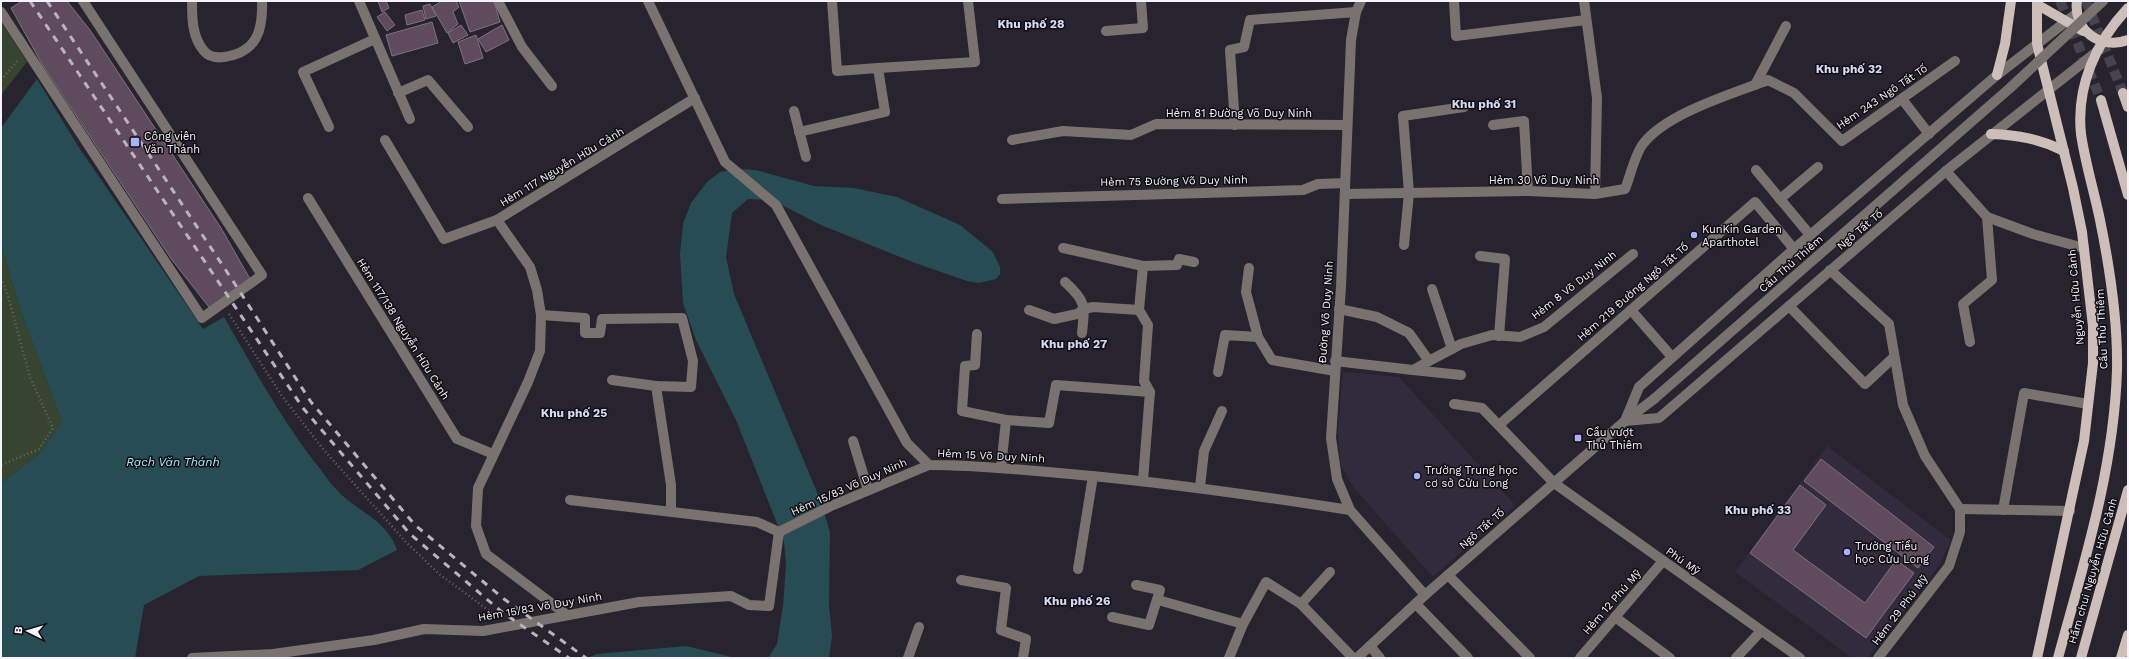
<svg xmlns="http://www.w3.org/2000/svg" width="2129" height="659" font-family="'Work Sans',sans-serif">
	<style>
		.built { fill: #312b3d }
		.green { fill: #37442f }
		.water { fill: #284c54 }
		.building { fill: #5f4a5e; stroke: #7e727d }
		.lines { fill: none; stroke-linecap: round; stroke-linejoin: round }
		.major-tunnel { stroke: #46434e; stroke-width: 10; stroke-dasharray: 10 5; stroke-linecap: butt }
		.path { stroke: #686670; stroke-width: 2.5; stroke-dasharray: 1 3; stroke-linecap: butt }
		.minor { stroke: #79726f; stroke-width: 10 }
		.major { stroke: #cdbeb9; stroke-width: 10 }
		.rail { stroke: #b7b4bd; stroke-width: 3; stroke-dasharray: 7 7; stroke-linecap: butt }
		.minor-bridge { stroke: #79726f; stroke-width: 10 }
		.major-bridge { stroke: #cdbeb9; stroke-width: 10 }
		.poi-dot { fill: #a9b0fc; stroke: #100e13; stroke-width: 1.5 }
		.labels { text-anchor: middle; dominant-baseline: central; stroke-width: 3; stroke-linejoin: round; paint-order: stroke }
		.street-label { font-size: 11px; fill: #f5f3fb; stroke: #100e13 }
		.poi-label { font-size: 11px; fill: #f5f3fb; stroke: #100e13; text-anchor: start }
		.neighbourhood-label { font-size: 12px; font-weight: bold; fill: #d5d9f6; stroke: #100e13 }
		.water-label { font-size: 12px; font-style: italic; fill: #a5ebfb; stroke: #100e13 }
	</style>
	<rect width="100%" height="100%" fill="#272430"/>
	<g class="built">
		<path d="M1343,372L1399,377L1515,505L1433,577L1354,488L1340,463L1338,431Z"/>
		<path d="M1827,446L1951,540L1940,564L1868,658H1852L1735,572Z"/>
	</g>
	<g class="green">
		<path d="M1,22L27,62L1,95Z"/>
		<path d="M1,245L21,312L62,422L41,452L1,483Z"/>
	</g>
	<g class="water">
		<path d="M37,79L78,146L203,329L224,317C252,366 279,415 313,460C321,469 327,480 336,489C355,511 387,519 397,550L358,570L199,576L144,605L135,658H1V483L41,452L62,422L21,312L1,245V128Z"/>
		<path d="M740,169L756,170L814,186L854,188L897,197L960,225L993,252L1000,267V274L996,279L979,283L967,281L915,263L821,225L772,200L748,199L732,213L726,257L734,294L819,497L830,532L829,605L832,636L829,658H768L777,644L783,606L786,565L784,541L736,420L696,340L683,303L680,254L683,224L691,203L707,182L720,172Z"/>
		<path d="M686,646L736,658H587L597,654Z"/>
	</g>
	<g class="building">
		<path d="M22,1H67L90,30L221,228L253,284L212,311L172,260L42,64L11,8Z"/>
		<path d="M378,1H386L389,8L382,12Z"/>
		<path d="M442,1H456L459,7L453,12L458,24L447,33L432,7Z"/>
		<path d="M459,1H494L500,22L470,32Z"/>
		<path d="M430,4L436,16L426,19L423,6Z"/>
		<path d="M422,10L425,20L407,25L405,15Z"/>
		<path d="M385,12L395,25L387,31L377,17Z"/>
		<path d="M432,22L438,43L392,56L386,35Z"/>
		<path d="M461,25L468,35L453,43L448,33Z"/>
		<path d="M502,25L509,40L486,52L478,39Z"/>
		<path d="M476,35L483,58L465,64L458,42Z"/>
		<path d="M1821,459L1934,547L1918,568L1804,481Z"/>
		<path d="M1800,485L1826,505L1793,550L1865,603L1896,560L1914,573L1866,638L1750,553Z"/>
	</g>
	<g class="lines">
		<g class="major-tunnel">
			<path d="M2060,1L2101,100"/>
			<path d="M2086,1L2123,93"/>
		</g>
		<g class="path">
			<path d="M1,80L17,61"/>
			<path d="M1,278L8,296L30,377L53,428L39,449L1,465"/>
			<path d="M229,314L282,396L323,449L406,542L439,574L495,615"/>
		</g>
		<g class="minor">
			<path d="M192,1C192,18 192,37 204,51C209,57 217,58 224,57C257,52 263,31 262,1"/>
			<path d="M359,1L410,119"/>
			<path d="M498,1L522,47L552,86"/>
			<path d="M648,1L725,162L776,205L907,443L929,465C973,465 1016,469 1059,473C1157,481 1253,495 1350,510"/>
			<path d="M1361,1L1356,12L1351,40L1341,287L1331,438L1337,479L1350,510L1425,595"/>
			<path d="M1454,1L1456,36L1586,20"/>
			<path d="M1584,1L1597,98L1595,194"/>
			<path d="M1,12L202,318L262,275L83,1"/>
			<path d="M1106,31L1143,28L1141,1"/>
			<path d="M878,68L975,62L968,1"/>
			<path d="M1755,85L1786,26"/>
			<path d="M398,93L428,80L468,127"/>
			<path d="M1902,99L1929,134"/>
			<path d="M794,111L806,157"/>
			<path d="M1235,125L1230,50L1244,47L1250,20L1356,12"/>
			<path d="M1493,125L1524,121L1528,191"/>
			<path d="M329,127L303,72L375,39"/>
			<path d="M799,132L885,112L878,68L837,71L832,1"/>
			<path d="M385,140L444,239L497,220L695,98"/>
			<path d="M1012,140L1063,131L1131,135L1156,124L1347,125"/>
			<path d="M1756,170L1810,235"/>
			<path d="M1946,171L1987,217L1992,280L1963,304L1970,342"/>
			<path d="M1345,194L1528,191L1595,194L1625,189C1630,177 1635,154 1643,144C1667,113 1732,94 1768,80L1794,93L1842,141L1955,61"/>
			<path d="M308,198L457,439L493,454"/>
			<path d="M1002,199L1303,190L1318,184L1345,183"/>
			<path d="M1780,199L1818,167"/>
			<path d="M1987,217L2033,234L2084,248"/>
			<path d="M497,220L530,267L537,290L541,315L540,351L528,382L478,488L476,526L486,554L567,615"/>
			<path d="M1404,245L1409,193L1403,116L1464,107"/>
			<path d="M1063,248L1143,266L1139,310L1148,325L1144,381L1150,392L1143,480"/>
			<path d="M1480,256L1505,259L1499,336"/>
			<path d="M1143,266L1177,265L1179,259L1194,262"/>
			<path d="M1249,268L1246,292L1258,337L1272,360L1335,371"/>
			<path d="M1830,270L1889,324L1903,405L1925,456L1960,509"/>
			<path d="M1065,282C1086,301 1085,305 1082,333"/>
			<path d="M1432,289L1452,349"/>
			<path d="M1789,306L1865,384L1894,357"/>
			<path d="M1339,309L1377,317L1409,333L1429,361L1461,344L1492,335L1520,337L1544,327L1633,254"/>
			<path d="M1029,310L1054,319L1077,314L1084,309L1093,307L1139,310"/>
			<path d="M1631,310L1672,357"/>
			<path d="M541,315L585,318V333H600L602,319L682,318L693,361L691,387L656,386L612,380"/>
			<path d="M977,334L975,365L965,366L962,411L1006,420L1049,423L1056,385L1150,392"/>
			<path d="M1335,361L1413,370L1429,361"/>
			<path d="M1413,370L1461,375"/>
			<path d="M1218,372L1225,335L1258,337"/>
			<path d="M656,386L671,485V510"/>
			<path d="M1454,404L1482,408L1554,483L1800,658"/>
			<path d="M1625,421L1659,418L1946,171L2099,50"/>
			<path d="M1625,421L1639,387L1794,249L1997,75L2077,13"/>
			<path d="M1499,425L1755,202L1794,249"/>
			<path d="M853,441L868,490"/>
			<path d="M1001,468L1006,420"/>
			<path d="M1200,487L1204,451L1222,411"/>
			<path d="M570,500L757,522L779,532"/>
			<path d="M1960,509L2070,511"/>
			<path d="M2003,510L2024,393L2088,404"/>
			<path d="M779,532L831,506L929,465"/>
			<path d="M1078,569L1093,476"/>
			<path d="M1448,575L1530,658"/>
			<path d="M961,580L1006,588L1001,630L1026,639L1023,658"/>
			<path d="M1158,600L1243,624L1266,582L1301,604L1353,658"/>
			<path d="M1301,604L1330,572"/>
			<path d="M1416,604L1468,658"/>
			<path d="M1112,617L1149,625L1160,590L1136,585"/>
			<path d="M1615,617L1670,658"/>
			<path d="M1370,646L1380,658"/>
			<path d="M192,658L273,654L374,640L424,629L483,631L639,602L731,596L749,605L769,606L779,532"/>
			<path d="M908,658L919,627"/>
			<path d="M1229,658L1243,624"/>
			<path d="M1357,658L1425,595L1625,421L1654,399"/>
			<path d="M1580,658L1663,561"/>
			<path d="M1736,658L1761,631"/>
			<path d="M1878,658L1949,566L1960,532V509"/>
		</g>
		<g class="major">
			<path d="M2077,1C2073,31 2101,50 2128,40"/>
			<path d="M2038,5L2083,31"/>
			<path d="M1997,75L2005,44L2011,1"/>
			<path d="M2123,93L2128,107"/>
			<path d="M2101,100L2128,195"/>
			<path d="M1991,134C2018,135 2040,139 2064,151"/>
			<path d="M2037,658L2084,441L2093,363V326L2082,232L2073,188L2037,44V1"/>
			<path d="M2081,658L2128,490"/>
			<path d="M2121,658L2128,635"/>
		</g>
		<g class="rail">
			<path d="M30,1L303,408L410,534L502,612L569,658"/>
			<path d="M47,1L233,281L311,402L415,525L504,599L586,658"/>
		</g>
		<path class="minor-bridge" d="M1654,399L2010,88L2103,1"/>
		<path class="major-bridge" d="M2058,658C2084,563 2114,469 2117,370C2118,320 2110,269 2100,220C2094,191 2085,162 2081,134C2076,86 2096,42 2128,8"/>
	</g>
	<g class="poi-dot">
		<rect x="130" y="137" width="10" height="10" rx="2"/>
		<circle cx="1694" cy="235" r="4"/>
		<rect x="1574" y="434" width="8" height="8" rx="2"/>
		<circle cx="1417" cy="476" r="4"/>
		<circle cx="1847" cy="552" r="4"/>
	</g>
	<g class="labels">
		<g class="street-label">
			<text transform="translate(1882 97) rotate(-34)">Hẻm 243 Ngô Tất Tố</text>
			<text x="1239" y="113">Hẻm 81 Đường Võ Duy Ninh</text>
			<text transform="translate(562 167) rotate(-31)">Hẻm 117 Nguyễn Hữu Cảnh</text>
			<text x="1544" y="180">Hẻm 30 Võ Duy Ninh</text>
			<text transform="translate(1174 181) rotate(-1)">Hẻm 75 Đường Võ Duy Ninh</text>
			<text transform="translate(1860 230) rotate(-40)">Ngô Tất Tố</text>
			<text transform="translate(1791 264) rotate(-41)">Cầu Thủ Thiêm</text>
			<text transform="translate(1574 285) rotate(-38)">Hẻm 8 Võ Duy Ninh</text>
			<text transform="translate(1633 292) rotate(-41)">Hẻm 219 Đường Ngô Tất Tố</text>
			<text transform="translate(2076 297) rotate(-95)">Nguyễn Hữu Cảnh</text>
			<text transform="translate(1326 312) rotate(-86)">Đường Võ Duy Ninh</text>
			<text transform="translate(403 329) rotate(58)">Hẻm 117/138 Nguyễn Hữu Cảnh</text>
			<text transform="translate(2102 329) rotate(-93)">Cầu Thủ Thiêm</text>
			<text transform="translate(991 456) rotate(3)">Hẻm 15 Võ Duy Ninh</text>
			<text transform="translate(849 487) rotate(-24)">Hẻm 15/83 Võ Duy Ninh</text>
			<text transform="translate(1482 529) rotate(-41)">Ngô Tất Tố</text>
			<text transform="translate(1683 561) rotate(35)">Phú Mỹ</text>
			<text transform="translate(2093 571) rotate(-74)">Hầm chui Nguyễn Hữu Cảnh</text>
			<text transform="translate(1612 602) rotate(-49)">Hẻm 12 Phú Mỹ</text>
			<text transform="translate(540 607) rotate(-10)">Hẻm 15/83 Võ Duy Ninh</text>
			<text transform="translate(1900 610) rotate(-53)">Hẻm 29 Phú Mỹ</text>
		</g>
		<g class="poi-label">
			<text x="144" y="136">Công viên<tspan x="144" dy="13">Văn Thánh</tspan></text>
			<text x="1702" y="229">KunKin Garden<tspan x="1702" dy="13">Aparthotel</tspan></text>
			<text x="1586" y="432">Cầu vượt<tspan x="1586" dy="13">Thủ Thiêm</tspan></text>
			<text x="1425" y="470">Trường Trung học<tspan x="1425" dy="13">cơ sở Cửu Long</tspan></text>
			<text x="1855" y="546">Trường Tiểu<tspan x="1855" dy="13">học Cửu Long</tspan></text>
		</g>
		<g class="neighbourhood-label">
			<text x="1031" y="24">Khu phố 28</text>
			<text x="1849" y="69">Khu phố 32</text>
			<text x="1484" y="104">Khu phố 31</text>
			<text x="1074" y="344">Khu phố 27</text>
			<text x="574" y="413">Khu phố 25</text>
			<text x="1758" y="510">Khu phố 33</text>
			<text x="1077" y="601">Khu phố 26</text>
		</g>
		<g class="water-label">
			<text x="173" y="462">Rạch Văn Thánh</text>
		</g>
	</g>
	<rect width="2129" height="659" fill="none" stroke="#f5f3fb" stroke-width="4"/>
	<g transform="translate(28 631) rotate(275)" stroke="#100e13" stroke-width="3" paint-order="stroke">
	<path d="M0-3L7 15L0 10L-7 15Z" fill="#f5f3fb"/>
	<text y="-6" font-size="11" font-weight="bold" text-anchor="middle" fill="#f5f3fb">B</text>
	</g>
</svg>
